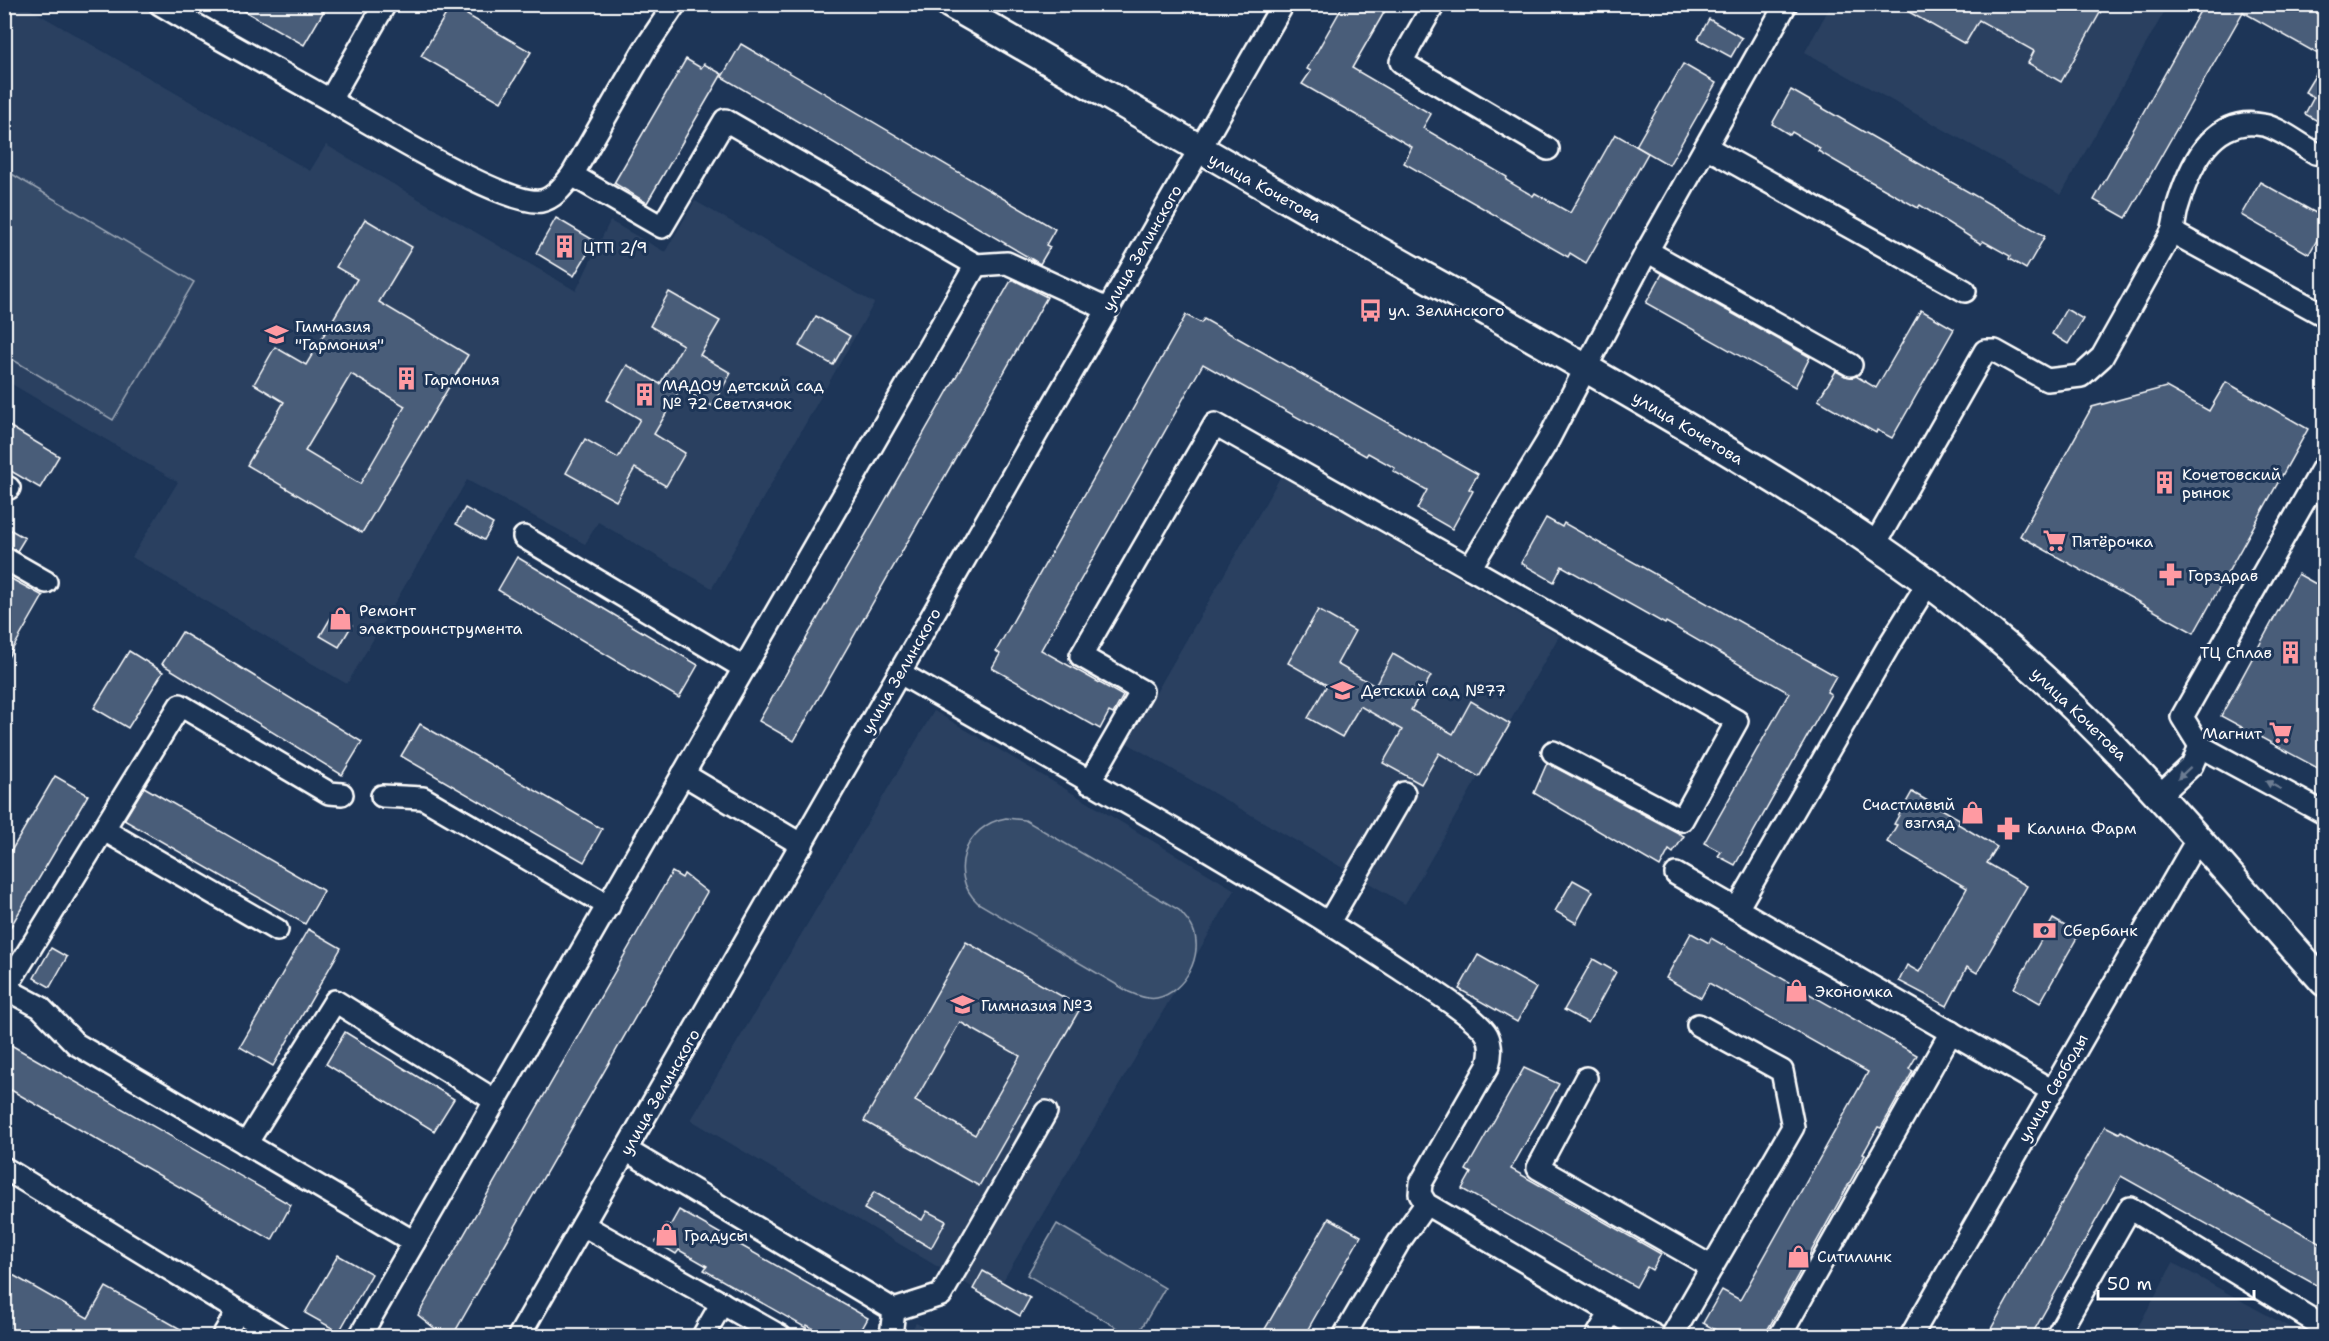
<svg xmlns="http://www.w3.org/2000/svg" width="2329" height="1341" font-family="'Shantell Sans',sans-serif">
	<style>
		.built { fill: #2a4161 }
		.green { fill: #364b69; stroke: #9aa5b4; stroke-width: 1.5 }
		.building { fill: #4a5d79; stroke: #fff; stroke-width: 1.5; fill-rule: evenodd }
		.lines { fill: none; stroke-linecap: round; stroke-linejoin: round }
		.minor-casing { stroke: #fff; stroke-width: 26 }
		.major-casing { stroke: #fff; stroke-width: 32 }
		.minor { stroke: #1d3557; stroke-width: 21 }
		.major { stroke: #1d3557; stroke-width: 27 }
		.oneway { fill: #6c7c92 }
		.labels { text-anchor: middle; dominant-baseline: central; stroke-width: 6; stroke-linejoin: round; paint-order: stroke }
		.street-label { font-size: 16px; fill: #fff; stroke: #1d3557 }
		.poi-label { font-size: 16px; fill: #fff; stroke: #1d3557; text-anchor: start }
	</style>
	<rect width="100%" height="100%" fill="#1d3557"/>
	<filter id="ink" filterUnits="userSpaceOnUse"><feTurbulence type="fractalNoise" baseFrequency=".0167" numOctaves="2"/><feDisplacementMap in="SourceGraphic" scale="12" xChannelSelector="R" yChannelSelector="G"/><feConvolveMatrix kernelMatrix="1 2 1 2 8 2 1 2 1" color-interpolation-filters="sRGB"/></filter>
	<g filter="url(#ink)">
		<g class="built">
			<path d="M5,5H23L310,171L326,145L576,291L610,221L665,252L695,201L874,303L712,588L598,522L585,544L467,480L347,684L132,557L178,482L5,380Z"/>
			<path d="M1831,5H2168L2061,195L1805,52Z"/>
			<path d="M1281,476L1559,636L1405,904L1127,743Z"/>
			<path d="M934,711L1235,890L992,1299L691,1120Z"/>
			<path d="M2173,1263L2305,1336H2133Z"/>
			<path d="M916,1323L939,1336H908Z"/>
		</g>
		<g class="green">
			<path d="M5,170L194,282L113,420L5,355Z"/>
			<path d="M1006,818L1025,820L1179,910C1184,916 1190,922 1193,929C1204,955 1185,992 1157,998C1148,1000 1138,996 1129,992L978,903C947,874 965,825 1006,818Z"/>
			<path d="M1057,1224L1165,1288L1137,1336H1131L1027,1275Z"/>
		</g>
		<g class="building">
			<path d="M232,4H328L304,45Z"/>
			<path d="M452,4H473L467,15L531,52L501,102L421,56Z"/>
			<path d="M1344,4H1389L1352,68L1431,114L1423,128L1507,177L1506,180L1533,196L1535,193L1570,213L1615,134L1648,153L1586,263L1570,253L1568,257L1404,163L1412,147L1302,84L1311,71L1307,69Z"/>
			<path d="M1895,4H2105L2061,82L2028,63L2034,51L1979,20L1965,44Z"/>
			<path d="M2204,4H2309L2325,13V58L2243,12L2126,218L2094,200Z"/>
			<path d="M1709,19L1742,38L1731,57L1698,39Z"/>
			<path d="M741,44L1055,229L1046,245L1050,247L1040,264L722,77Z"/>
			<path d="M686,59L701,68L704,64L722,74L647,203L614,183Z"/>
			<path d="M2325,59V125L2305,114L2314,97L2305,92Z"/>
			<path d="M1683,64L1716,83L1669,165L1636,146Z"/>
			<path d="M1791,90L2045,236L2026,269L2009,259L2010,256L1983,241L1981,244L1920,205L1918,208L1868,180L1818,151L1820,148L1792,132L1790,135L1772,124Z"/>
			<path d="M2260,182L2325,218V226L2309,254L2241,215Z"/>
			<path d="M556,218L595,241L574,276L536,253Z"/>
			<path d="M365,219L412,247L379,302L468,355L362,533L247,465L284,402L254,384L275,347L306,365L357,279L336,267ZM351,374L405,406L360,484L305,451Z"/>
			<path d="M1662,274L1810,357L1795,387L1646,303Z"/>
			<path d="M1012,279L1047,297L794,741L759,721Z"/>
			<path d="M669,292L720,321L700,355L731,373L712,406L681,388L654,434L685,453L666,486L635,468L616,501L566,473L585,439L618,458L640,419L607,400L627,365L660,384L683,345L650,326Z"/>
			<path d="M2066,309L2083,319L2068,344L2052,334Z"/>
			<path d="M1921,310L1954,329L1892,438L1877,430L1876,433L1818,400L1836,371L1845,376H1856L1876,388Z"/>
			<path d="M1186,315L1201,323L1204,319L1478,474L1469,489L1473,491L1452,529L1417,509L1427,490L1393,471L1395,468L1368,453L1366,456L1203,364L1041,650L1123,696L1113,714L1109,712L1100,729L992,668L1000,654L996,651Z"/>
			<path d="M816,316L850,336L833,365L799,346Z"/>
			<path d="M2226,382L2308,429L2194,633L2020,536L2092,407L2166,387L2209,411Z"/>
			<path d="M4,423L59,456L40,488L4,467Z"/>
			<path d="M465,508L493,524L484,540L456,524Z"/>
			<path d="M1546,518L1562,527L1564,523L1836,676L1827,692L1831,694L1735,865L1718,856L1721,852L1704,843L1789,693L1666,622L1665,624L1562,566L1554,582L1521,563Z"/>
			<path d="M4,526L25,538L17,551L4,545Z"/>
			<path d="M517,557L698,665L679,698L498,590Z"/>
			<path d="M2298,574L2325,589V772L2221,716Z"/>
			<path d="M4,575L43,596L4,664Z"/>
			<path d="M1318,610L1355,631L1337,664L1375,686L1393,654L1431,676L1411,710L1453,734L1471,701L1510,724L1479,777L1439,753L1421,784L1383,763L1402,730L1360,706L1342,737L1308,718L1327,685L1288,663Z"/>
			<path d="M333,614L352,625L339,647L320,636Z"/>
			<path d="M182,632L362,742L342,775L162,664Z"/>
			<path d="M129,651L163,672L128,728L94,708Z"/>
			<path d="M420,724L602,829L584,862L401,756Z"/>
			<path d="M1547,763L1684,836L1673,853L1669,850L1660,867L1534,793Z"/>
			<path d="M55,776L88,795L4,938V863Z"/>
			<path d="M144,787L324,891L305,924L124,820Z"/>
			<path d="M1912,792L1961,820L1958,824L1997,847L1987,863L2027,886L1977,973L1967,967L1947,1006L1899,981L1907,965L1919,972L1967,888L1887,842L1897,825L1894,824Z"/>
			<path d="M672,872L682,878L684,874L707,892L453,1335L444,1330L442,1334L418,1315Z"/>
			<path d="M1573,880L1593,891L1576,923L1555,911Z"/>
			<path d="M2053,919L2079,934L2040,1003L2014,988Z"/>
			<path d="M308,929L341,948L273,1066L240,1047Z"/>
			<path d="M1691,933L1709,943L1711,938L1917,1055L1909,1069L1913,1071L1881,1128L1878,1127L1863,1154L1865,1155L1764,1336H1726L1703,1323L1722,1290L1740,1300L1868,1072L1709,983L1701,998L1666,978Z"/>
			<path d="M966,942L1081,1007L979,1186L864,1121ZM960,1022L1020,1056L975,1135L915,1101Z"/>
			<path d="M51,948L67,957L50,987L34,978Z"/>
			<path d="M1478,955L1536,988L1517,1022L1459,989Z"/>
			<path d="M1593,959L1616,972L1588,1023L1564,1010Z"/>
			<path d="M345,1032L454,1099L434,1131L326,1064Z"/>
			<path d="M4,1041L291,1205L272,1240L4,1086Z"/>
			<path d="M1524,1068L1559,1084L1511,1169L1661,1254L1652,1270L1647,1267L1636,1287L1462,1189L1471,1173L1466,1170Z"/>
			<path d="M2105,1126L2119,1133L2121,1131L2325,1246V1290L2121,1176L2031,1336H1987Z"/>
			<path d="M874,1192L922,1220L927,1211L946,1221L931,1248L864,1209Z"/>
			<path d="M679,1210L868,1318L858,1336H827L807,1325L806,1328L704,1270L707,1266L679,1250L676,1254L656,1242L666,1224L670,1226Z"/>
			<path d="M1329,1218L1361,1236L1344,1266L1304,1336H1261Z"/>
			<path d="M338,1255L372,1274L339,1332L305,1313Z"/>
			<path d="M4,1270L88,1318L106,1287L193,1336H4Z"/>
			<path d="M983,1271L1030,1298L1020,1316L973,1289Z"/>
		</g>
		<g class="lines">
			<defs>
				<g id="minor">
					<path d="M160,4C215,37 272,67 328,99C365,120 504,206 541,201C554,199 565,184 572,175L644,50L675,4"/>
					<path d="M1434,4L1401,62L1548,149"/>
					<path d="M330,100L385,4"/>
					<path d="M1706,147L1965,291"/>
					<path d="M572,175L662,227L725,120L976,265L1007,263L1107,309"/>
					<path d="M2172,232C2175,223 2175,214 2178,205C2190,165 2213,115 2263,125C2280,128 2300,145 2316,153L2324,154"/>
					<path d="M1647,251L1851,365"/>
					<path d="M2324,466L2182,717L2200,746L2324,813"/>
					<path d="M4,486L9,488"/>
					<path d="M524,537L744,668"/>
					<path d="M1875,544L1985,351H1995L2047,380L2081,376L2102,357L2172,232L2324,315"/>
					<path d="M4,558L46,582"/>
					<path d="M1470,568L1737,721L1682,820L1553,752"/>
					<path d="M900,673C1066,769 1236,861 1397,967C1416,980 1478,1017 1487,1035C1492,1045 1491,1056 1488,1066L1421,1183L1420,1194L1426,1204L1611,1312"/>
					<path d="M683,774L802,845"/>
					<path d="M1089,783L1142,691L1081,656L1215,424L1470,568L1547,442L1647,251L1786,4"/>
					<path d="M2160,795L2192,765L2200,746"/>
					<path d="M382,796L423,798L609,906"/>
					<path d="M104,830L277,930"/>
					<path d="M1676,874L2051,1090"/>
					<path d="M1737,909L1888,647L1928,583"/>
					<path d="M1329,922L1404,793"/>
					<path d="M8,990L40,1007L76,1044L414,1242"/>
					<path d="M4,991L180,705L329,793L342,794"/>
					<path d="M1586,1078L1538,1168L1712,1267"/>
					<path d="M246,1144L335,1001L496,1101"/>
					<path d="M626,1150L894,1310L891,1336"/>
					<path d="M4,1168L279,1336"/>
					<path d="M583,1225L780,1336"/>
					<path d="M894,1310L941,1295L1046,1112"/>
					<path d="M223,1336L238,1311"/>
					<path d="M360,1336L976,265"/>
					<path d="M519,1336L1283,4"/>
					<path d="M703,1336L722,1303"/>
					<path d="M1344,1336L1399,1242L1426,1204"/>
					<path d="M1597,1336L1611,1312L1655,1336"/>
					<path d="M1672,1336L1793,1127L1782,1071L1698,1025"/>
					<path d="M1780,1336L1951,1032"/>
					<path d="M1911,1336L2197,840"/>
					<path d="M2057,1336L2130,1208L2324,1327"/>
				</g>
				<path id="major" d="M950,4C1114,98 1275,194 1440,285C1532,337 1623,389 1714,443C1811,501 1908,562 1995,636C2118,738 2218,864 2324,982"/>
			</defs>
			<use href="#minor" class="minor-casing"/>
			<use href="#major" class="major-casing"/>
			<use href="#minor" class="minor"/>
			<use href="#major" class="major"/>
		</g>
		<defs><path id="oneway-solid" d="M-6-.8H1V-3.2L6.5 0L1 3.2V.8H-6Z" transform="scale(1.5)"/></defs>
		<g class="oneway">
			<use href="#oneway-solid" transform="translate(2184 773) rotate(137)"/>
			<use href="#oneway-solid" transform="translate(2273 785) rotate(-152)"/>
		</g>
	</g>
	<defs>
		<symbol id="building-bare" viewBox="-9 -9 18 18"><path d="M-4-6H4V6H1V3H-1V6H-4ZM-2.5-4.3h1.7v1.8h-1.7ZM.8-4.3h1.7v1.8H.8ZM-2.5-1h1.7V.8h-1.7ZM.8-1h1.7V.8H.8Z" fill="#ff9aa2" stroke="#1d3557" stroke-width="2.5" paint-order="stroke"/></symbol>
		<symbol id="bus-bare" viewBox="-9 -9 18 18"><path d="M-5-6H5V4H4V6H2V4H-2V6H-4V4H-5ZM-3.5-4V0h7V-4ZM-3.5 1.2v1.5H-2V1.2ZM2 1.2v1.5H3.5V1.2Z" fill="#ff9aa2" stroke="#1d3557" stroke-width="2.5" paint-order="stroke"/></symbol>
		<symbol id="school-bare" viewBox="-9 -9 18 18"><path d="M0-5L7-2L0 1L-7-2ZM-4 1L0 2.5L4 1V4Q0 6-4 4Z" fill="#ff9aa2" stroke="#1d3557" stroke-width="2.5" paint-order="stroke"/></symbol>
		<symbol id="supermarket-bare" viewBox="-9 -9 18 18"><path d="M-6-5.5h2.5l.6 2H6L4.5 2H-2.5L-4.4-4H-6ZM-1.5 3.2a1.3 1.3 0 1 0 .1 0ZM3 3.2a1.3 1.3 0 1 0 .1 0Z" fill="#ff9aa2" stroke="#1d3557" stroke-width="2.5" paint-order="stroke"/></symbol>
		<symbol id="pharmacy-bare" viewBox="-9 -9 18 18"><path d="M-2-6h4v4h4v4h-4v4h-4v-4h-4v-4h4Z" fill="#ff9aa2" stroke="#1d3557" stroke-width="2.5" paint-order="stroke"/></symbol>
		<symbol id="shop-bare" viewBox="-9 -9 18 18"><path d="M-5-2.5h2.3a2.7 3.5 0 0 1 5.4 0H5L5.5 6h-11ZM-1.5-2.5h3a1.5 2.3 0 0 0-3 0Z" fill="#ff9aa2" stroke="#1d3557" stroke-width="2.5" paint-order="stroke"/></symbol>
		<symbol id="bank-bare" viewBox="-9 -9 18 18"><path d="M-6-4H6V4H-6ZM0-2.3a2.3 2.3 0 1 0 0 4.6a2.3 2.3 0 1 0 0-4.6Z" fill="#ff9aa2" stroke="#1d3557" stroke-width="2.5" paint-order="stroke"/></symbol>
	</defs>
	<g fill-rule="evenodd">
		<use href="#building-bare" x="548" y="230" width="33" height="33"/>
		<use href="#bus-bare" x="1354" y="294" width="33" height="33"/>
		<use href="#school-bare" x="260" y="318" width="33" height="33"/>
		<use href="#building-bare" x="390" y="362" width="33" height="33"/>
		<use href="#building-bare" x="628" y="378" width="33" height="33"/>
		<use href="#building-bare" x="2148" y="466" width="33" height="33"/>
		<use href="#supermarket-bare" x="2038" y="524" width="33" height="33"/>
		<use href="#pharmacy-bare" x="2154" y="558" width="33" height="33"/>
		<use href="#shop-bare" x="324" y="602" width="33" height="33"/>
		<use href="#building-bare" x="2274" y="636" width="33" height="33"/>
		<use href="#school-bare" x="1326" y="674" width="33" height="33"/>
		<use href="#supermarket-bare" x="2264" y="716" width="33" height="33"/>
		<use href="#shop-bare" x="1956" y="796" width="33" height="33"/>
		<use href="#pharmacy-bare" x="1992" y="812" width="33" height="33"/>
		<use href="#bank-bare" x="2028" y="914" width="33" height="33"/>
		<use href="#shop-bare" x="1780" y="974" width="33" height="33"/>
		<use href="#school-bare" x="946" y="988" width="33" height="33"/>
		<use href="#shop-bare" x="650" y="1218" width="33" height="33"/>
		<use href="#shop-bare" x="1782" y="1240" width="33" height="33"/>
	</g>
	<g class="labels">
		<g class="street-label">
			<text transform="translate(1265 188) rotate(29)">улица Кочетова</text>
			<text transform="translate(1142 248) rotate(-60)">улица Зелинского</text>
			<text transform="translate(1688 428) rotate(31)">улица Кочетова</text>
			<text transform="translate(901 671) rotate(-60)">улица Зелинского</text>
			<text transform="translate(2079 714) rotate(44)">улица Кочетова</text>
			<text transform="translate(2053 1088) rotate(-60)">улица Свободы</text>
			<text transform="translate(660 1092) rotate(-60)">улица Зелинского</text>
		</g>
		<g class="poi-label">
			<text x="583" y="247">ЦТП 2/9</text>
			<text x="1388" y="310">ул. Зелинского</text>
			<text x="295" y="326">Гимназия<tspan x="295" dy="18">"Гармония"</tspan></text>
			<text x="424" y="379">Гармония</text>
			<text x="662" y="385">МАДОУ детский сад<tspan x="662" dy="18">№ 72 Светлячок</tspan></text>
			<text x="2182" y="474">Кочетовский<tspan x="2182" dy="18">рынок</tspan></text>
			<text x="2072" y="541">Пятёрочка</text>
			<text x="2188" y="575">Горздрав</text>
			<text x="359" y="610">Ремонт<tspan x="359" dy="18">электроинструмента</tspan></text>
			<text x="2272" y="652" text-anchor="end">ТЦ Сплав</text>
			<text x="1361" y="690">Детский сад №77</text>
			<text x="2262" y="733" text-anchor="end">Магнит</text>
			<text x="1955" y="804" text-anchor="end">Счастливый<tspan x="1955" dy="18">взгляд</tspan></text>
			<text x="2027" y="828">Калина Фарм</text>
			<text x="2063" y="930">Сбербанк</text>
			<text x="1815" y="991">Экономка</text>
			<text x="981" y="1005">Гимназия №3</text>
			<text x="684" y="1235">Градусы</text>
			<text x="1817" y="1256">Ситилинк</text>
		</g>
	</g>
	<rect width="2329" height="1341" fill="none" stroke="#1d3557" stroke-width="24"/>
	<rect x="12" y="12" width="2305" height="1317" fill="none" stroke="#fff" stroke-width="2" filter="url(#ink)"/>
	<path d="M2098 1290v9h156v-9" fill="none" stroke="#ffffff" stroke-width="3"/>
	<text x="2107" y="1290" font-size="18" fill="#ffffff" stroke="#1d3557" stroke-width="4.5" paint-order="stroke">50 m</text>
</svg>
